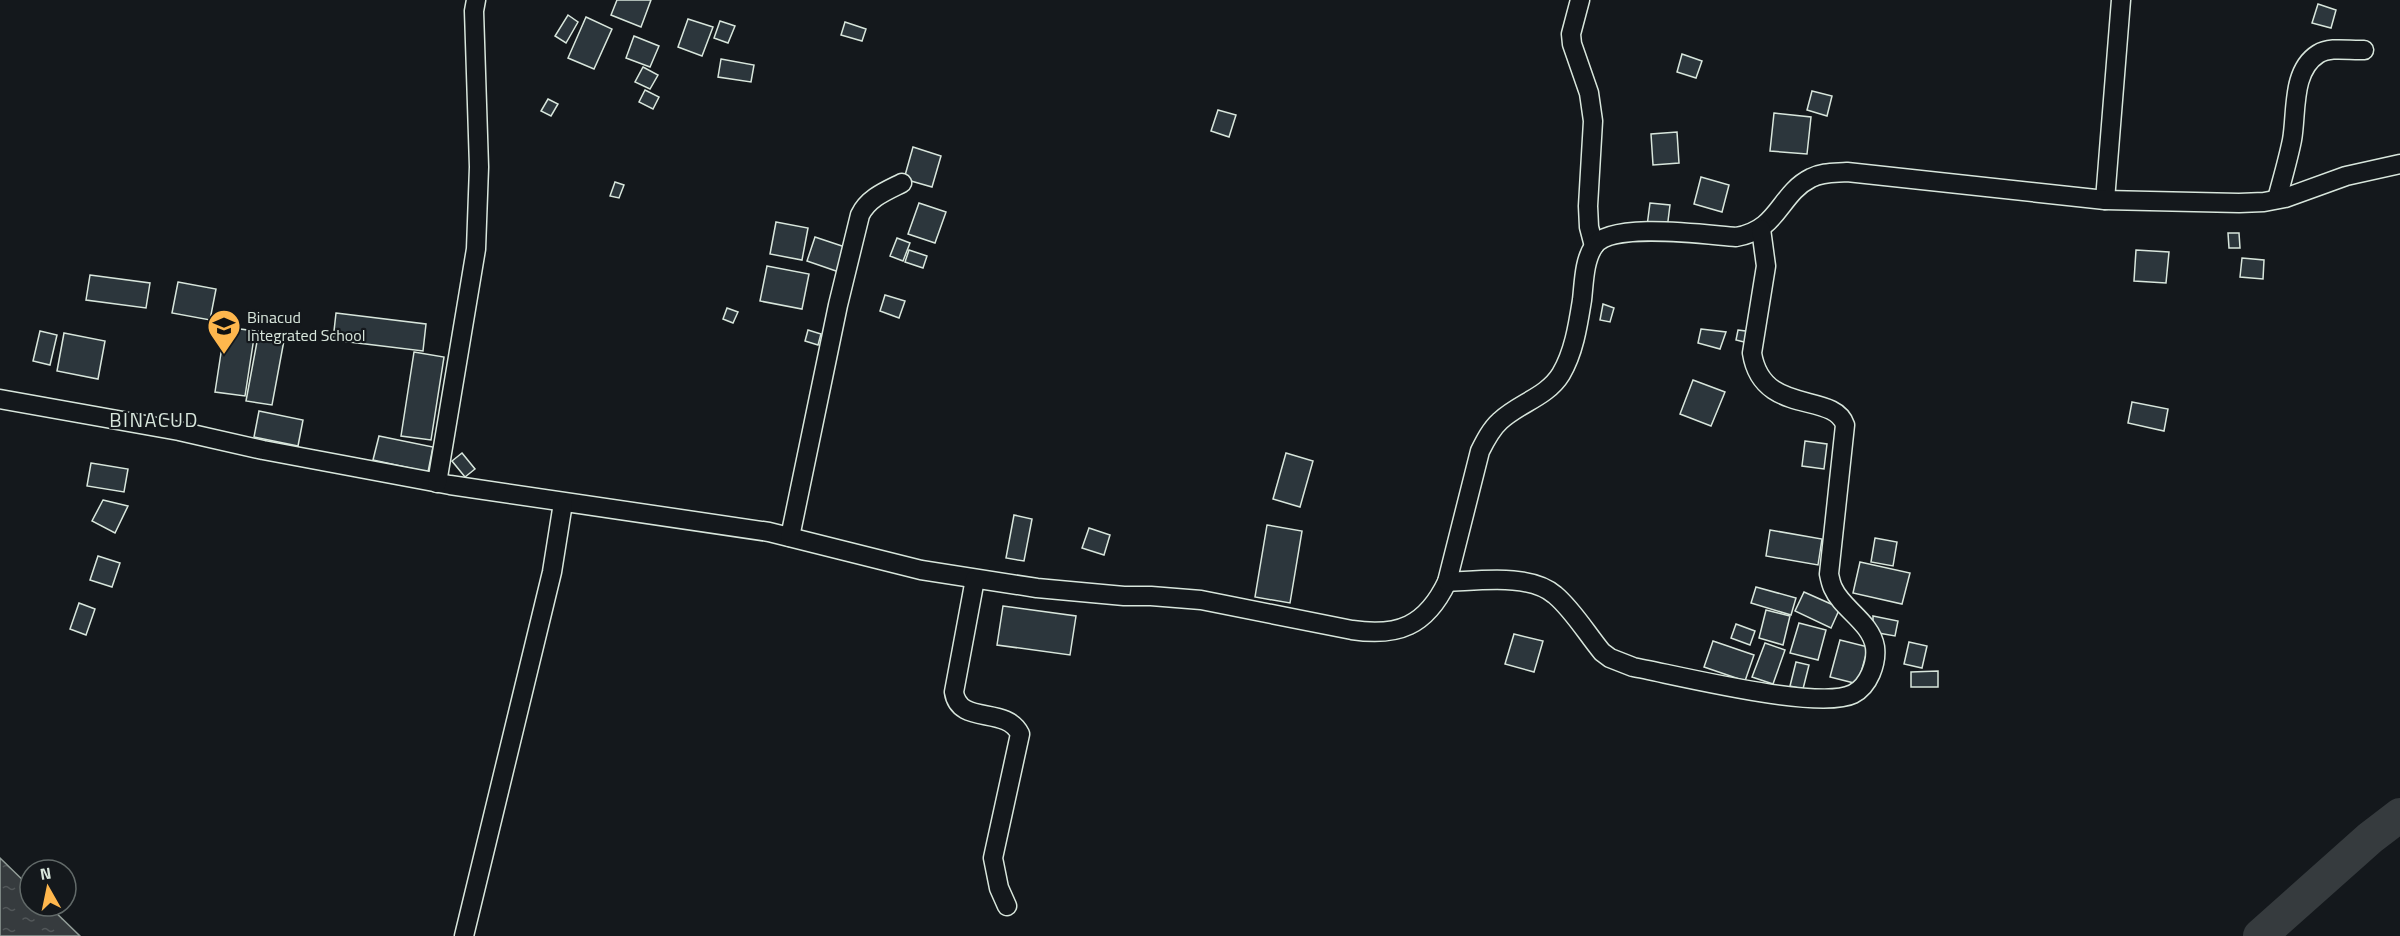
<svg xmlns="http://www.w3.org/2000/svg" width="2400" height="936" font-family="'Titillium Web',sans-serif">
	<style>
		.water { fill: url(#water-ripples); stroke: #939e99; stroke-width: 1.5 }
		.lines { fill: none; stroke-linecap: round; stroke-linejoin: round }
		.river { stroke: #363b3e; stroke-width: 34 }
		.building { fill: #2c363c; stroke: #d8e6dc; stroke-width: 1.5 }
		.minor-casing { stroke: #d8e6dc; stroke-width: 21 }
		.minor { stroke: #14181c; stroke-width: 18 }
		.labels { text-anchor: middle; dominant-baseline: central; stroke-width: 4.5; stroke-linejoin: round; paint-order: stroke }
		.poi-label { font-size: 16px; fill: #d8e6dc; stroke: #14181c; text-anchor: start }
		.quarter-label { font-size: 20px; letter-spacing: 1.5px; fill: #d8e6dc; stroke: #14181c }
	</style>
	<defs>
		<pattern id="water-ripples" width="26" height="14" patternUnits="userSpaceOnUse" patternTransform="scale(1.5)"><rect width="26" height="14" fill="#363b3e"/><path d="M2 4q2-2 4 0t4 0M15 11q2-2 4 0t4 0" fill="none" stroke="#525759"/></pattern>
	</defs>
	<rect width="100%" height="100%" fill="#14181c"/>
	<path class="water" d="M0,858L30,887V906H49L80,936H0Z"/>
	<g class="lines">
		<path class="river" d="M2260,936L2370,838L2400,815"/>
	</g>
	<g class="building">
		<path d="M617,0H651L641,27L611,15Z"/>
		<path d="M2318,4L2336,10L2331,28L2312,23Z"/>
		<path d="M568,15L578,22L566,43L555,36Z"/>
		<path d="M586,17L612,29L594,69L568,58Z"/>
		<path d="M688,19L713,27L702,56L678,47Z"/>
		<path d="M720,21L735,26L728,43L714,38Z"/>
		<path d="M845,22L866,29L862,41L841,35Z"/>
		<path d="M634,36L659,46L650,67L626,58Z"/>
		<path d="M1682,54L1702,61L1696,78L1677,72Z"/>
		<path d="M721,59L754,65L751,82L718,77Z"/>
		<path d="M643,67L658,75L650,89L635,82Z"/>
		<path d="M645,90L659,97L653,109L639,102Z"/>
		<path d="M1812,91L1832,96L1827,116L1807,110Z"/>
		<path d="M548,99L558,104L551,116L541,111Z"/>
		<path d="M1218,110L1236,115L1229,137L1211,131Z"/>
		<path d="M1774,113L1811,117L1807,154L1770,151Z"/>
		<path d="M1677,132L1679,163L1653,165L1651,134Z"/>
		<path d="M913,147L941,156L932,187L904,179Z"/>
		<path d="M1701,177L1729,185L1722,212L1694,204Z"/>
		<path d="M615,182L624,185L619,198L610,196Z"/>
		<path d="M919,203L946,212L935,243L908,234Z"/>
		<path d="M1650,203L1670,205L1667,229L1647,226Z"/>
		<path d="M776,222L808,228L802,260L770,254Z"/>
		<path d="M2228,233H2239L2240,248H2229Z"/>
		<path d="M815,237L848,248L839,272L807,261Z"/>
		<path d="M897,238L910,243L903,261L890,256Z"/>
		<path d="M909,250L927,256L923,268L905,262Z"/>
		<path d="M2136,250L2169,252L2166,283L2134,281Z"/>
		<path d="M2242,258L2264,260L2263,279L2240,277Z"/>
		<path d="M767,266L809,274L802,309L760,301Z"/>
		<path d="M90,275L150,283L146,308L86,300Z"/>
		<path d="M178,282L216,289L210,320L172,313Z"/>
		<path d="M885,295L905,301L899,318L880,311Z"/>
		<path d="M1603,304L1614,308L1610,322L1600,320Z"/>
		<path d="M727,308L738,312L733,323L723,319Z"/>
		<path d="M336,313L426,324L423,351L333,340Z"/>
		<path d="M225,327L255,331L245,396L215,392Z"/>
		<path d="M1701,329L1726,332L1720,349L1698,343Z"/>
		<path d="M808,330L821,334L818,345L805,341Z"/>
		<path d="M1738,330L1753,332L1752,344L1736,340Z"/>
		<path d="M40,331L57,335L50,365L33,361Z"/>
		<path d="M259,331L285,335L272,405L246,401Z"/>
		<path d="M64,333L105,341L98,379L57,371Z"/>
		<path d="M414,352L444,357L431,440L401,436Z"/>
		<path d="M1693,380L1725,392L1711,426L1680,414Z"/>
		<path d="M2132,402L2168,409L2164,431L2128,423Z"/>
		<path d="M259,411L303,420L298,446L254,437Z"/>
		<path d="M379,436L433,447L428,472L373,460Z"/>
		<path d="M1805,441L1827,444L1824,469L1802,466Z"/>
		<path d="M462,453L475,469L465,477L452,461Z"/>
		<path d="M1286,453L1313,461L1300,507L1273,499Z"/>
		<path d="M91,463L128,469L124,492L87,486Z"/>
		<path d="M103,500L128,506L115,533L92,521Z"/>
		<path d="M1014,515L1032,519L1024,561L1006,558Z"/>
		<path d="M1267,525L1302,531L1290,603L1255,597Z"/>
		<path d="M1089,528L1110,535L1104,555L1082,548Z"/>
		<path d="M1770,530L1822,539L1818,565L1766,556Z"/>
		<path d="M1875,538L1897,542L1893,566L1871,562Z"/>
		<path d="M98,556L120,563L112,587L90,580Z"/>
		<path d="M1860,562L1910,573L1902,604L1853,593Z"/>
		<path d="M1756,587L1796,598L1791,615L1751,603Z"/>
		<path d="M1804,592L1840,608L1831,628L1795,611Z"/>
		<path d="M79,603L95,609L86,635L70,629Z"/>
		<path d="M1003,606L1076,616L1070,655L997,645Z"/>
		<path d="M1766,610L1790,616L1783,645L1759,638Z"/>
		<path d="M1873,616L1898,621L1895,636L1873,632Z"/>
		<path d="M1799,623L1826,630L1818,660L1790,653Z"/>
		<path d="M1736,624L1755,631L1750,645L1731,638Z"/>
		<path d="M1514,634L1543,641L1534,672L1505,664Z"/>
		<path d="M1840,640L1868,647L1858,684L1830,677Z"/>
		<path d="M1713,641L1754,655L1745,681L1704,667Z"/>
		<path d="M1909,642L1927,646L1922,668L1904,664Z"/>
		<path d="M1765,643L1785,650L1773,684L1752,677Z"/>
		<path d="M1796,662L1809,665L1803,689L1790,686Z"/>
		<path d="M1938,671V687H1911V672Z"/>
	</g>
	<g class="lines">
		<defs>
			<g id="minor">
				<path d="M1580,0L1571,34L1572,44L1589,93L1593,121L1588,206L1589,227L1594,246"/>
				<path d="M2277,199C2282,180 2288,160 2292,140C2297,113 2291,71 2318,54C2331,46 2350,51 2364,50"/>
				<path d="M2105,200L2121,0"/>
				<path d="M0,399L179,431L263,450L450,485L769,532L921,570L1037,588L1124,596H1151L1201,600L1352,630C1398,637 1426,626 1447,582L1480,451C1485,441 1491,429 1500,421C1519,403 1547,397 1561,374C1574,352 1578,325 1582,300C1584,283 1584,260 1594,246C1611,221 1707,235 1736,237C1779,230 1779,194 1811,178C1822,172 1835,173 1847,172L2105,200L2239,203L2264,202L2285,198L2346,176L2400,164"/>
				<path d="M437,483L476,249L479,167L474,11L476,0"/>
				<path d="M790,537L838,305L860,215C868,198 886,191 902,183"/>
				<path d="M975,579L954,692C959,726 1006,705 1020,734L993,858L999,888L1007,906"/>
				<path d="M1447,582C1478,581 1530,573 1555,595C1573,610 1587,634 1602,652L1610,658L1633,667C1676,675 1819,711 1853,694C1869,686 1877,663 1875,647C1871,622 1842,609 1833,588C1831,584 1830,579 1829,574L1845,425C1834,391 1762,417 1752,353L1766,266L1761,229"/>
				<path d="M464,936L552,572L563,503"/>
			</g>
		</defs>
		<use href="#minor" class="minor-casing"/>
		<use href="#minor" class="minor"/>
	</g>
	<defs>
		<symbol id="school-pin" viewBox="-11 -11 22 30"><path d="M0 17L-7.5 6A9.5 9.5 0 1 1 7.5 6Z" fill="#ffb74d" stroke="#14181c"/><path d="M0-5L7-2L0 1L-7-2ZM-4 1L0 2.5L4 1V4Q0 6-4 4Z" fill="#111"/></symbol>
	</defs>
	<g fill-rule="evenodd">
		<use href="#school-pin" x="205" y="307" width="38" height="52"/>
	</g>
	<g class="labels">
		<g class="poi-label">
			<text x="247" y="317">Binacud<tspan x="247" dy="18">Integrated School</tspan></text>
		</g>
		<g class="quarter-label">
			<text x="154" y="419">BINACUD</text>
		</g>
	</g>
	<g transform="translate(48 888) rotate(351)"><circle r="28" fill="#14181c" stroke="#626a69" stroke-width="1.5"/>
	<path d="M0-4.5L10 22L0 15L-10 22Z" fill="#ffb74d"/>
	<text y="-9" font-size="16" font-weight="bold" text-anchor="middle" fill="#d8e6dc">N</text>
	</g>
</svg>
